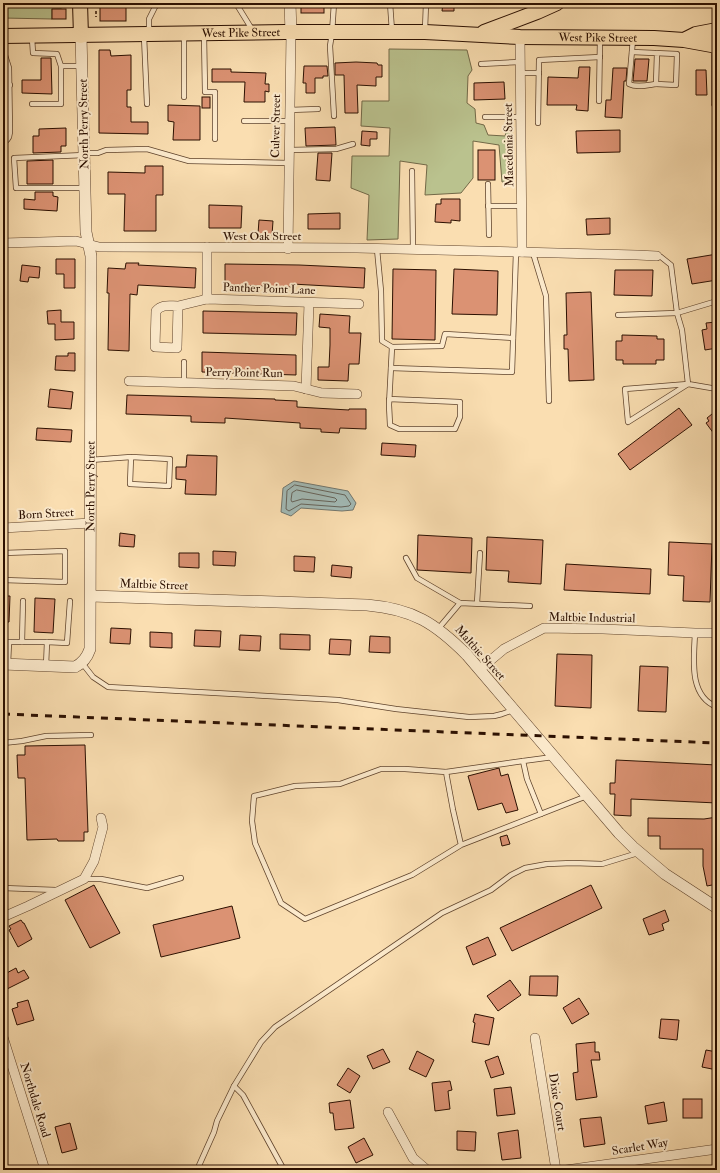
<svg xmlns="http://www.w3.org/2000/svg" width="720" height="1173" font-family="'IM FELL Double Pica',serif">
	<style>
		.green { fill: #bac28e; stroke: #726847 }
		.water { fill: #a2bab6; stroke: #72766d }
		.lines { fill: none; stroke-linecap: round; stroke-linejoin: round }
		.shore { stroke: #66645b; stroke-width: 1 }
		.building { fill: #db9273; stroke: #2b0f00 }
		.service-casing { stroke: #5f432c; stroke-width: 6 }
		.minor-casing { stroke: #5f432c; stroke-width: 10 }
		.tertiary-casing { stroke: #5f432c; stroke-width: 12 }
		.primary-casing { stroke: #2b0f00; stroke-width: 16 }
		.path { stroke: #2b0f00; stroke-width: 1.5; stroke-dasharray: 3 2; stroke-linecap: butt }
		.service { stroke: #fceacc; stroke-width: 4.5 }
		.minor { stroke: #fceacc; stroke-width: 9 }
		.tertiary { stroke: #fceacc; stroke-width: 11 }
		.primary { stroke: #fadeb1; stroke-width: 14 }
		.rail { stroke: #2b0f00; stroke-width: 3; stroke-dasharray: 7 7; stroke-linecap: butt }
		.labels { text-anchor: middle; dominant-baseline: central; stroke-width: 4; stroke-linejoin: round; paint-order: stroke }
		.street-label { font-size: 12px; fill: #2b0f00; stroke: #fceacc }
	</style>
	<rect width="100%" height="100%" fill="#fadeb1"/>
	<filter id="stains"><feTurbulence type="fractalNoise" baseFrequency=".005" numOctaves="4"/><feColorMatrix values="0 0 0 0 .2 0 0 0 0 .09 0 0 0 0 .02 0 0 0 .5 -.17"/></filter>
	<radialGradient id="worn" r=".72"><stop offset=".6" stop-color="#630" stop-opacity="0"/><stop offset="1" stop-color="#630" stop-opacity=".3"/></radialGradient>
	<g class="green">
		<path d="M3,3H61V9H52V19L3,18Z"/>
		<path d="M389,49L467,50L472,70L468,76L467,103L475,109L476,123L484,125L488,135L505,136L507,129L512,128L513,181L502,182L499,145L473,141V178L461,193L425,195L427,165L400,161L398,239L367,240L369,195L351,188L352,156H389L390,128L361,126L362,101H389Z"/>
	</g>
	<path class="water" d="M294,481L348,491L356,503L353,510L342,511L301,508L291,516L281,512L283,488Z"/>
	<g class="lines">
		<g class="shore">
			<path d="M295,485L345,495L351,504L349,506L341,507L301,504L289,511L286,509L287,491Z"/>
			<path d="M297,490L335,498L337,500L335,502L302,499L292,502L291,500L292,493Z"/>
		</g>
	</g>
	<g class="building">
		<rect x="100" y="3" width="26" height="18"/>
		<rect x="301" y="3" width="23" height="10"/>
		<path d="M443,3H454V11H442Z"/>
		<rect x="52" y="9" width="14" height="10"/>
		<path d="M99,50H110L111,56L131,55V90H127V107H131V122H148V134L99,133Z"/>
		<path d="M41,58H51L52,94L22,93V80H41Z"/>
		<path d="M635,59H649L647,81H633Z"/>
		<path d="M356,62L377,63L378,65H382V77H376V86L357,85L358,113H345L344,75H335V63Z"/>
		<path d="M304,66H327L328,76H323V78H315V93H306V83H303Z"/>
		<path d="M579,67H590L588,111L576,110L577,105H547L548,77L578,78Z"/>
		<path d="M613,68H627L626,81H624L622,118L605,117L606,100H611Z"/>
		<path d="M212,69H231V72L266,73L265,84H269V92L265,91V102H244L245,82H212Z"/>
		<path d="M696,70H706L707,95H696Z"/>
		<path d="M504,82L505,99L474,100V83Z"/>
		<rect x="202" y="97" width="8" height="11"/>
		<path d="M168,105L200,106V140H173L174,122L168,121Z"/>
		<path d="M335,127L336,145L306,146L305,128Z"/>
		<path d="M66,128V146H61V152L33,153V136H39V129Z"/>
		<path d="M620,130V152L577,153L576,131Z"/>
		<path d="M362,131L377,132V139H370V146L361,145Z"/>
		<rect x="478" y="150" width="17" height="30"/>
		<path d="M318,153H332L330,181L316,180Z"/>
		<path d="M53,160V184H27V161Z"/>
		<path d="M145,166H163V195H156V231H124L125,194H108V172L145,173Z"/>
		<path d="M35,192H53V196L58,197L57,211L24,209V199L35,200Z"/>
		<path d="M441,199H460V221L451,220V223L435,222L436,204H441Z"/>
		<path d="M209,205L242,206L241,228H209Z"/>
		<path d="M340,213V229H308V214Z"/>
		<path d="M610,218V234L587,235L586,219Z"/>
		<path d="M259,220L273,221L272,235L258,234Z"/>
		<path d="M717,254V280L692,284L687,259Z"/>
		<path d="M56,259H75V288H64V274H56Z"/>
		<path d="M126,263H139L138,265L196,268L195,288L138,285L137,295L130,294L129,351L108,350L109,293H107L108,268L125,269Z"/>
		<path d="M225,264L299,265L365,268L364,288L292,284V287L225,285Z"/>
		<path d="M22,265L40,267L39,278L29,277L28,282L20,281Z"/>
		<path d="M393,269L436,270L435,340L392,339Z"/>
		<path d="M454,269L498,271L497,315L452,314Z"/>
		<path d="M615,270H653L652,296L614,295Z"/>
		<path d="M591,292L594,380L569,381L568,349H564V335H567L566,293Z"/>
		<path d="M61,310V322H74V339L55,340V324H48L47,311Z"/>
		<path d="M203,311L297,313L296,335L203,333Z"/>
		<path d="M320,314L350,316L349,333H361L359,364H349L348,381L318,380V367H329L330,345V328L319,327Z"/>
		<path d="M716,322L717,348L705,350L702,330L707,329L706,323Z"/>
		<path d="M622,335L657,336V339H664V360H656V364H623V360H616V341H622Z"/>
		<path d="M202,352L296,355V375L202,372Z"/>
		<path d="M68,353H75V371L55,370L56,356H68Z"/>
		<path d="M50,389L73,392L71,409L48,407Z"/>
		<path d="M127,395L275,399V400L297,401V407L349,410V409H366V429L340,428L339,433L321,432V429L300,428V423L225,418V423L191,422V416L126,414Z"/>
		<path d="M679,408L692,425L630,470L618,454Z"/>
		<path d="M717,410V438L706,423L709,421L707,418Z"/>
		<path d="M37,428L72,430L71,442L36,440Z"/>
		<path d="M382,443L416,445L415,457L381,455Z"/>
		<path d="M187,455L217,456L216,495L185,494L186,480L176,479V467H186Z"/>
		<path d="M120,533L135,535L134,547L119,546Z"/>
		<path d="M418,535L472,538L471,573L417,570Z"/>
		<path d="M487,537L543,540L541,584L508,582L509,571L486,570Z"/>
		<path d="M669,542L712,544L710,602L683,601L684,576L668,575Z"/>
		<path d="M213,551L236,552L235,566L213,565Z"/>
		<path d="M179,553H199V568L179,567Z"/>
		<path d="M294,556L315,557L314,572L294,571Z"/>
		<path d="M566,564L651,569L650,594L564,590Z"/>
		<path d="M332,565L352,567L351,578L331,576Z"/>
		<path d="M3,596H10L9,622H3Z"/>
		<path d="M35,598L55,599L53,633L34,632Z"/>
		<path d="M111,628L131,629L130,644L110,643Z"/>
		<path d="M195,630L221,631L220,647L194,646Z"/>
		<path d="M150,632L172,633V648L150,647Z"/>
		<path d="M280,634L310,635V650L280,649Z"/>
		<path d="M240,635L261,636L260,651L239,650Z"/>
		<path d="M370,636L390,637V653L369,652Z"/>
		<path d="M330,639L351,640L350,655L329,654Z"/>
		<path d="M557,654L592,655L591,708L555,706Z"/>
		<path d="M640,666L668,667L666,712L638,711Z"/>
		<path d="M85,745L88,832H84V841H58L57,839L27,840L25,778H18L17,755H25V746Z"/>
		<path d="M616,760L717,765V803L631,799V816L614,815L615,794H610V783H615Z"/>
		<path d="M499,768L501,776L508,774L518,810L506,813L502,803L478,810L468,776Z"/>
		<path d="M717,817V884L707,886L703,866V849H660V836H648V818L704,819Z"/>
		<path d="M507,835L510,844L502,846L500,837Z"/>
		<path d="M94,885L120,933L90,948L65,900Z"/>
		<path d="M591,885L602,908L512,951L500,928Z"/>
		<path d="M232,906L240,938L161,957L153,925Z"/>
		<path d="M665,910L669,921L662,924L664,930L649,935L643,919Z"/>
		<path d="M21,920L23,923H24L32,939L18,947L9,930L11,929L9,926Z"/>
		<path d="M488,937L496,955L473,965L466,947Z"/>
		<path d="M16,968L18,973L24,970L29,978L3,991V975Z"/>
		<path d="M530,976H558L557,996L529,995Z"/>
		<path d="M510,980L521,995L498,1011L487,996Z"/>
		<path d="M579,998L589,1014L572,1024L563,1008Z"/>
		<path d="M28,1000L34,1020L17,1025L12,1009L18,1007L17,1003Z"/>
		<path d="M475,1014L494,1018L489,1045L472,1042L475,1023L473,1022Z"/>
		<path d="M661,1019L679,1020L677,1040L659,1038Z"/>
		<path d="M595,1042V1052H599L600,1060H591L597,1097L576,1100L573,1073L578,1072L576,1044Z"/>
		<path d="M383,1049L390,1062L373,1069L367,1056Z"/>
		<path d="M706,1050L717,1052V1070L702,1067Z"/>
		<path d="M417,1051L434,1060L426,1077L409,1069Z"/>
		<path d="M498,1056L504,1074L491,1078L485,1061Z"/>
		<path d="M348,1068L360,1076L350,1093L337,1085Z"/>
		<path d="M450,1081L452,1090L448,1091L450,1109L435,1111L432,1083Z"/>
		<path d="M511,1087L515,1114L497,1116L494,1089Z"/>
		<rect x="683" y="1099" width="19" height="19"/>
		<path d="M350,1100L354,1128L335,1130L333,1113H330L329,1103Z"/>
		<path d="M664,1102L667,1121L648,1124L645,1106Z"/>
		<path d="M601,1117L605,1144L584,1147L580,1119Z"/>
		<path d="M70,1123L77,1149L62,1153L55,1127Z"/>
		<path d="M518,1130L521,1158L502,1160L498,1133Z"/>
		<path d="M457,1131L476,1132L475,1151L457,1150Z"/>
		<path d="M364,1138L373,1155L356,1163L348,1147Z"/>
	</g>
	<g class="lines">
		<defs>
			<g id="service">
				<path d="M334,3L332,33L330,46L334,116"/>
				<path d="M390,3L392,31"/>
				<path d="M157,4L268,5V3"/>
				<path d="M237,5L253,31"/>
				<path d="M425,30L426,3"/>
				<path d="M149,32V19L157,3"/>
				<path d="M184,35V97"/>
				<path d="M204,35L205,92H215V139"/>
				<path d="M144,36L147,104"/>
				<path d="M633,39L629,84C637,88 648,85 656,84"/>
				<path d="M714,47V104"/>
				<path d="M3,49L9,68L10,132L9,137L7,140L3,141"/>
				<path d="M632,52L677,54L676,85L656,84L657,53"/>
				<path d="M481,64L520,62"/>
				<path d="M61,66H81"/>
				<path d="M521,73H539"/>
				<path d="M3,85H10"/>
				<path d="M599,101L600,39"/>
				<path d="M32,104H61V66L57,54L33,53L32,38"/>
				<path d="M289,110L318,109"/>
				<path d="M485,117H521"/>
				<path d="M244,121H289"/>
				<path d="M538,123L539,60L600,57"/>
				<path d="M289,150L336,149L353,144"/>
				<path d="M85,153H98L106,150L147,149L189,161L289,163"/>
				<path d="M412,171L413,250"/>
				<path d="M488,184L489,235"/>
				<path d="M84,188H16L14,158L85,155"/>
				<path d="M488,206H522"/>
				<path d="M377,249L381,291L382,341L392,347L442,346L445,334L513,338"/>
				<path d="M533,253L546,296L549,401"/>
				<path d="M717,301L677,313L682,330L688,384L717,389"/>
				<path d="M618,315L677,313L671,265L661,257L657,256"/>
				<path d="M391,368L512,372L516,252"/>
				<path d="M184,383V362"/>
				<path d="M688,384L628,422L625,389Z"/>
				<path d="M389,399L460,402V417L455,429H399L390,425L389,405L392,347"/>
				<path d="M90,460L131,457L130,484L169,486L170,459L131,457"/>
				<path d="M3,553L65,551V582L3,580"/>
				<path d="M406,558L417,578L460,603"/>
				<path d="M477,603L480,553"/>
				<path d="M438,629L460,603L530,606"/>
				<path d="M695,633C694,658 688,696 717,707"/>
				<path d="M3,642H47"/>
				<path d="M22,642L23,601"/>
				<path d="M82,663L93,677L108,687L338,700L396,709L469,717L494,716L502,714L513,710"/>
				<path d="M8,664L9,642"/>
				<path d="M46,666L47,642L67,643L70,601"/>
				<path d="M3,743L22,741L46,736L91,735"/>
				<path d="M446,772L523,761"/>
				<path d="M541,814L527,779L523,761L553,757"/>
				<path d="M461,845L453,810L446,772L405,769H381L340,784L295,786L254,796L252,821L255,843L281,903L305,919L412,875L461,845L587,796"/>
				<path d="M84,879H101L147,888L181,878"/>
				<path d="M3,888L56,890"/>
				<path d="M234,1086L243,1095L284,1170"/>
				<path d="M197,1170L214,1132L217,1121L234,1086L261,1042L275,1027L442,913L491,890L511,875L525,868L547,864L573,863L602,864L638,853"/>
			</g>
			<g id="minor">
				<path d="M520,37L522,252"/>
				<path d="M3,243L76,241L99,247L357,248L637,255L657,256"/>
				<path d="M207,247V299"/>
				<path d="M288,249L291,33"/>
				<path d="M178,306C169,306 162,304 156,311L155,347L177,348L178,306L207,299L359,304"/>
				<path d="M129,381L294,386L322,393L357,394"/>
				<path d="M306,389L309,303"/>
				<path d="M3,528L91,523"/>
				<path d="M479,670L504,649L544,628L603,629L695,633H717"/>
				<path d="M3,917L28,906L84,879L94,861L103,827L101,818"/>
				<path d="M3,1037L45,1170"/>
				<path d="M535,1038L556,1170"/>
				<path d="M388,1112L413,1158L427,1170"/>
				<path d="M566,1170L717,1149"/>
			</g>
			<g id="tertiary">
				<path d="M290,3L291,33"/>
				<path d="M91,596L367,605C413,609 435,623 467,655L619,833L633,847L665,874L717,908"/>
				<path id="s1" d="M3,664L75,667C83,663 87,658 90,649L91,256L86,232L81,36"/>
			</g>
			<g id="primary">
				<path d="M80,3L81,36"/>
				<path d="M484,32L537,12L557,3"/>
				<path id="s2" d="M3,36L285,32H425L520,37L654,38L684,40L717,46"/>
				<path d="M686,39L696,34L717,30"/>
			</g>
		</defs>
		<use href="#service" class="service-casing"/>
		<use href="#minor" class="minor-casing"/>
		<use href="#tertiary" class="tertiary-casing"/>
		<use href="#primary" class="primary-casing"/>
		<g class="path">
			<path d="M5,3V21"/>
			<path d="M23,3L25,5L51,6V3"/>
			<path d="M3,6H18L23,3"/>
			<path d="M96,11V17"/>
		</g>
		<use href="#service" class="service"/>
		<use href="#minor" class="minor"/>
		<use href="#tertiary" class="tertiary"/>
		<use href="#primary" class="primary"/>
		<path class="rail" d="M3,714L717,743"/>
	</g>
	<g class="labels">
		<g class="street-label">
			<text stroke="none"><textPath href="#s2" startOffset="238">West Pike Street</textPath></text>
			<text stroke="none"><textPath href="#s2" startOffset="595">West Pike Street</textPath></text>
			<text transform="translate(84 124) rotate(-91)">North Perry Street</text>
			<text transform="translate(276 126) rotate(-89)">Culver Street</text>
			<text transform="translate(509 145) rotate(-91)">Macedonia Street</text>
			<text x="262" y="236">West Oak Street</text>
			<text transform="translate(269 289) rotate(2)">Panther Point Lane</text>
			<text transform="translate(244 373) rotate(1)">Perry Point Run</text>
			<text stroke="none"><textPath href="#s1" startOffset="259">North Perry Street</textPath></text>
			<text transform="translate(46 514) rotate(-3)">Born Street</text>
			<text transform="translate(154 585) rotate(2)">Maltbie Street</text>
			<text transform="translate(592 618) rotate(1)">Maltbie Industrial</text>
			<text transform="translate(480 653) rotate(48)">Maltbie Street</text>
			<text transform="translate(35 1100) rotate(73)">Northdale Road</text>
			<text transform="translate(557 1102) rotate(81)">Dixie Court</text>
			<text transform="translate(640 1147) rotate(-9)">Scarlet Way</text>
		</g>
	</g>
	<rect width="720" height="1173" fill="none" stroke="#fadeb1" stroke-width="16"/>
	<rect x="4" y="4" width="712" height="1165" fill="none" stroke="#2b0f00" stroke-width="2"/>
	<rect x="8" y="8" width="704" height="1157" fill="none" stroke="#2b0f00"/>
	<rect width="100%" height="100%" filter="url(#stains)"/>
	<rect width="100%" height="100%" fill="url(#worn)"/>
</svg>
